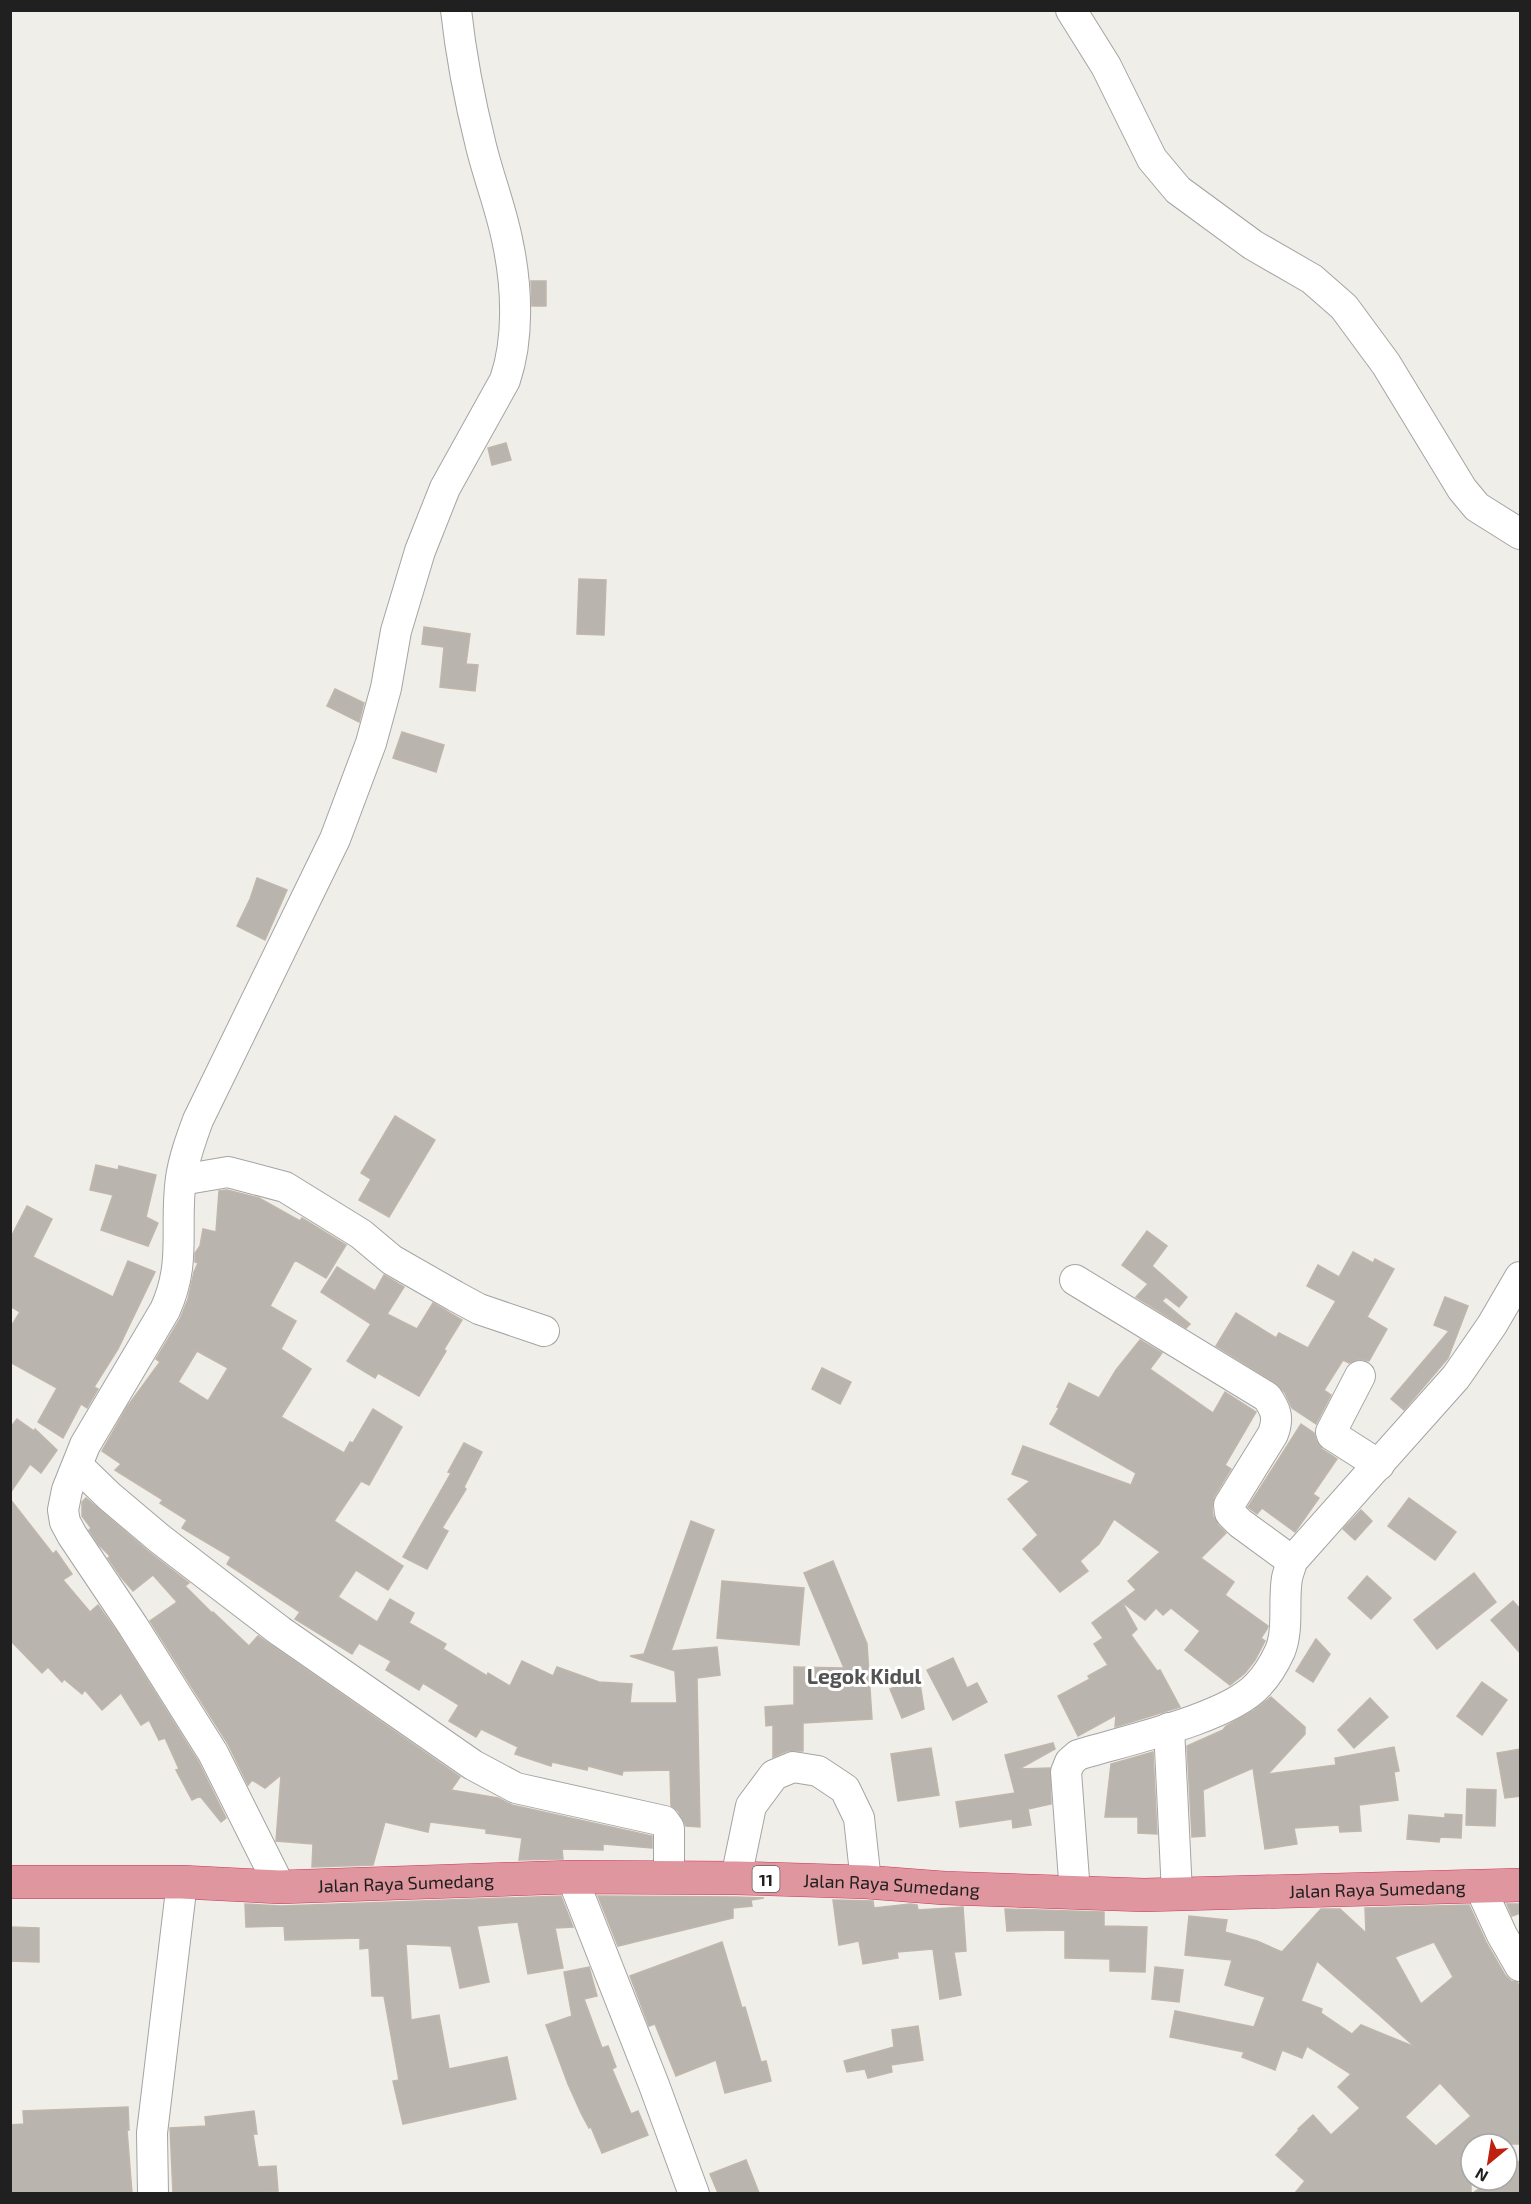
<svg xmlns="http://www.w3.org/2000/svg" width="1531" height="2204" font-family="'Exo 2',sans-serif">
	<style>
		.building { fill: #b9b4ad; stroke: #c0b6ab; stroke-width: 1.5; fill-rule: evenodd }
		.lines { fill: none; stroke-linecap: round; stroke-linejoin: round }
		.minor-casing { stroke: #a4a4a4; stroke-width: 32 }
		.highway-casing { stroke: #cd365c; stroke-width: 34 }
		.minor { stroke: #fff; stroke-width: 30 }
		.highway { stroke: #e0969e; stroke-width: 33 }
		.labels { text-anchor: middle; dominant-baseline: central; stroke-width: 6; stroke-linejoin: round; paint-order: stroke }
		.shield { fill: #fff; stroke: #636363; stroke-width: 1.5 }
		.shield-label { font-size: 16px; font-weight: bold; fill: #202020 }
		.street-label { font-size: 18px; fill: #202020; stroke: #fff }
		.quarter-label { font-size: 21px; font-weight: bold; fill: #535353; stroke: #fff }
	</style>
	<rect width="100%" height="100%" fill="#f0eee8"/>
	<g class="building">
		<path d="M531,281H546V306H532Z"/>
		<path d="M506,443L511,460L492,465L488,448Z"/>
		<path d="M579,579L606,580L604,635L577,634Z"/>
		<path d="M424,627L470,634L466,664L478,665L475,691L440,687L444,647L422,644Z"/>
		<path d="M335,689L364,703L359,722L327,706Z"/>
		<path d="M402,732L444,745L436,772L393,758Z"/>
		<path d="M257,878L287,890L265,940L237,926L250,899Z"/>
		<path d="M395,1116L435,1140L389,1217L359,1200L371,1179L361,1173Z"/>
		<path d="M96,1165L118,1170L119,1166L156,1175L146,1217L158,1223L148,1246L101,1230L113,1195L90,1190Z"/>
		<path d="M227,1190L259,1198L300,1221L302,1218L346,1245L326,1278L295,1260L270,1306L296,1321L281,1349L311,1369L281,1417L344,1453L350,1442L353,1443L373,1409L402,1427L369,1485L361,1481L334,1521L403,1566L388,1590L356,1570L338,1597L377,1622L390,1599L414,1613L409,1623L446,1644L443,1649L487,1676L488,1673L510,1686L522,1661L553,1676L557,1667L599,1682L632,1684L630,1703H677L675,1671L630,1656L644,1654L691,1521L714,1530L671,1651L717,1647L720,1675L697,1678L700,1827L686,1826L678,1811L671,1806L670,1770L623,1771L622,1775L588,1766L587,1770L552,1762L551,1766L515,1754L518,1747L481,1729L476,1737L449,1721L459,1705L423,1683L419,1690L386,1670L391,1661L359,1643L352,1654L295,1619L300,1612L227,1564L231,1557L182,1528L187,1520L160,1503L163,1500L115,1470L121,1464L102,1451L127,1407L160,1362L156,1359L180,1319L188,1299L194,1272L198,1263L195,1262V1253L200,1246L203,1229L216,1232L219,1191ZM197,1351L228,1368L208,1401L178,1382Z"/>
		<path d="M27,1206L52,1219L33,1257L113,1297L128,1261L155,1272L118,1349L94,1387L98,1389L87,1408L81,1404L63,1438L38,1422L57,1388L10,1362V1328L20,1312L10,1306V1239Z"/>
		<path d="M1147,1231L1167,1246L1152,1266L1187,1297L1179,1307L1166,1297L1162,1301L1190,1324L1186,1328L1136,1297L1148,1284L1122,1265Z"/>
		<path d="M1353,1252L1373,1263L1375,1259L1394,1269L1367,1317L1387,1329L1369,1361L1359,1359L1349,1363L1343,1360L1324,1390L1331,1395L1316,1424L1292,1408L1285,1393L1276,1383L1216,1346L1236,1313L1276,1338L1279,1333L1308,1348L1336,1301L1307,1286L1318,1265L1339,1277Z"/>
		<path d="M337,1267L375,1291L384,1275L404,1287L387,1314L417,1329L433,1303L462,1320L444,1349L446,1351L419,1396L378,1373L375,1378L347,1361L371,1324L321,1292Z"/>
		<path d="M1445,1297L1468,1306L1448,1358L1404,1410L1391,1399L1449,1331L1434,1325Z"/>
		<path d="M1140,1340L1162,1353L1150,1369L1213,1413L1225,1392L1256,1412L1225,1465L1231,1469L1214,1497L1212,1507L1213,1516L1218,1525L1226,1533L1201,1558L1234,1582L1225,1595L1268,1626L1267,1629L1261,1638L1265,1641L1255,1660L1245,1673L1230,1685L1185,1650L1200,1631L1171,1608L1163,1615L1156,1608L1145,1620L1122,1602L1137,1629L1131,1635L1157,1671L1160,1670L1180,1707L1115,1727L1116,1715L1078,1736L1058,1696L1090,1679L1088,1676L1108,1665L1094,1644L1103,1638L1092,1623L1136,1590L1128,1581L1160,1552L1114,1519L1099,1544L1080,1561L1088,1571L1060,1592L1023,1549L1038,1535L1008,1499L1030,1481L1012,1474L1023,1446L1131,1485L1136,1473L1050,1424L1059,1408L1057,1407L1069,1383L1099,1398L1116,1370Z"/>
		<path d="M822,1368L851,1382L840,1404L812,1389Z"/>
		<path d="M17,1419L34,1431L35,1429L57,1450L41,1473L30,1464L10,1493V1428Z"/>
		<path d="M1301,1424L1314,1433L1316,1440L1322,1449L1337,1459L1313,1494L1319,1498L1295,1532L1262,1508L1257,1514L1248,1507Z"/>
		<path d="M464,1443L482,1452L464,1487L466,1489L442,1528L448,1531L427,1569L403,1557L451,1473L448,1472Z"/>
		<path d="M86,1498L149,1552L189,1583L185,1586L212,1613L213,1612L249,1646L258,1636L460,1777L451,1790L498,1798L512,1805L652,1836V1848L603,1844V1850L562,1849L563,1859L519,1860L522,1838L486,1833V1829L430,1822L428,1832L385,1822L373,1865L312,1867L313,1844L276,1841L281,1775L265,1788L252,1780L248,1785L228,1744L150,1621L177,1602L153,1575L133,1591L121,1577L108,1558L110,1556L99,1545L89,1530L91,1528L82,1516V1502Z"/>
		<path d="M1409,1498L1456,1532L1435,1560L1388,1526Z"/>
		<path d="M10,1499L53,1554L56,1551L72,1574L63,1580L90,1612L98,1605L119,1635L198,1761L226,1818L221,1822L200,1796L192,1800L176,1770L179,1769L165,1738L159,1740L149,1720L141,1725L121,1693L102,1710L85,1690L82,1694L64,1679L62,1682L48,1667L42,1673L10,1640Z"/>
		<path d="M1361,1510L1372,1521L1355,1540L1343,1529Z"/>
		<path d="M833,1561L867,1644L872,1719L803,1723V1751H787L773,1757V1725L766,1726L765,1707L794,1705V1667L844,1668L804,1573Z"/>
		<path d="M1474,1573L1496,1602L1437,1649L1414,1620Z"/>
		<path d="M1367,1576L1391,1598L1371,1619L1348,1598Z"/>
		<path d="M722,1581L804,1588L799,1645L717,1638Z"/>
		<path d="M1513,1601L1521,1610V1654L1491,1620Z"/>
		<path d="M1316,1639L1330,1654L1313,1682L1296,1671Z"/>
		<path d="M953,1658L967,1688L977,1683L987,1702L953,1720L927,1670Z"/>
		<path d="M919,1677L924,1709L902,1718L890,1689Z"/>
		<path d="M1482,1682L1507,1700L1482,1735L1457,1716Z"/>
		<path d="M1271,1697L1305,1727V1734L1268,1774L1336,1765L1335,1758L1394,1747L1399,1771L1394,1772L1398,1800L1359,1805L1361,1831L1340,1832L1339,1825L1294,1828L1297,1844L1265,1849L1253,1768L1203,1790L1205,1836L1192,1837L1187,1746L1223,1730L1226,1726L1253,1711Z"/>
		<path d="M1370,1698L1388,1717L1354,1748L1338,1730Z"/>
		<path d="M1053,1743L1055,1749L1019,1769L1050,1768L1051,1804L1028,1809L1031,1825L1013,1828L1012,1819L960,1827L956,1802L1015,1793L1005,1755Z"/>
		<path d="M931,1748L939,1795L898,1801L891,1754Z"/>
		<path d="M1521,1749V1796L1505,1798L1497,1753Z"/>
		<path d="M1153,1752L1157,1834L1138,1833V1817H1105L1111,1764Z"/>
		<path d="M1467,1789L1496,1790L1495,1826L1466,1825Z"/>
		<path d="M1445,1814L1462,1815L1461,1838L1440,1837L1439,1842L1407,1839L1409,1815L1445,1818Z"/>
		<path d="M561,1896L573,1927L555,1928L563,1968L528,1974L518,1922L477,1926L489,1982L460,1988L451,1946L406,1944L411,2020L439,2015L449,2069L507,2057L516,2099L403,2124L393,2081L399,2080L384,1996H372L369,1948L360,1949V1938L285,1940L284,1926L246,1927L245,1904L281,1906Z"/>
		<path d="M598,1896L736,1897L764,1898L751,1900L752,1906L733,1908V1918L618,1946Z"/>
		<path d="M833,1900L873,1901L874,1908L910,1904L917,1905L918,1910L963,1907L966,1951L954,1952L961,1995L940,1999L933,1949L897,1952L898,1958L863,1964L859,1941L839,1945Z"/>
		<path d="M1507,1904H1521V1913L1512,1916Z"/>
		<path d="M1469,1905L1486,1942L1505,1975L1511,1981L1517,1982L1521,1989V2144H1471V2193H1295L1305,2181L1276,2155L1299,2130L1298,2129L1313,2115L1331,2135L1360,2108L1338,2087L1351,2074L1307,2046L1302,2058L1282,2050L1275,2070L1242,2057L1244,2052L1170,2037L1175,2011L1254,2027L1265,1997L1225,1985L1232,1960L1185,1955L1189,1916L1227,1920L1225,1932L1257,1941L1282,1952L1321,1909H1340L1366,1933L1365,1908ZM1434,1942L1453,1977L1421,2004L1395,1957ZM1317,1961L1378,2014L1415,2047L1361,2025L1352,2034L1321,2013L1322,2009L1301,2001ZM1440,2083L1471,2116L1436,2146L1405,2117Z"/>
		<path d="M1005,1909L1104,1912V1926L1147,1927L1145,1972L1110,1971V1959L1065,1958V1930L1007,1931Z"/>
		<path d="M10,1927L39,1928V1962L10,1961Z"/>
		<path d="M722,1942L742,2008L745,2007L761,2062L766,2061L771,2081L725,2093L716,2060L676,2076L655,2024L649,2026L630,1976Z"/>
		<path d="M589,1967L597,1996L584,1999L602,2048L608,2046L616,2067L612,2069L631,2114L638,2111L648,2135L602,2153L591,2127L589,2128L581,2113L568,2084L546,2025L572,2016L564,1972Z"/>
		<path d="M1155,1967L1183,1970L1179,2002L1152,1999Z"/>
		<path d="M918,2026L923,2060L891,2065L892,2072L868,2078L865,2069L847,2072L844,2061L894,2047L892,2030Z"/>
		<path d="M128,2107L129,2130H127L132,2193H10V2125L24,2124L23,2111Z"/>
		<path d="M254,2111L257,2134H253L258,2167L276,2166L278,2191L256,2193H173L170,2128L206,2126L205,2117Z"/>
		<path d="M746,2160L759,2193H718L710,2174Z"/>
		<path d="M1521,2160V2193H1473L1492,2180H1507V2169Z"/>
	</g>
	<g class="lines">
		<defs>
			<g id="minor">
				<path d="M1071,10L1106,66L1152,159L1178,190L1253,245L1312,279L1344,307L1386,364L1462,489L1477,507L1520,534"/>
				<path d="M181,1180L228,1172L285,1187L361,1234L392,1260L455,1296L479,1309L544,1331"/>
				<path d="M1075,1280L1267,1397C1276,1410 1279,1418 1273,1434L1229,1505L1230,1513L1240,1523L1292,1561"/>
				<path d="M1360,1376L1331,1432L1332,1435L1379,1465"/>
				<path d="M78,1466L109,1496L160,1539L280,1631L473,1765L516,1788L664,1821L669,1828V1877"/>
				<path d="M1169,1728L1177,1893"/>
				<path d="M572,1877L654,2085L694,2194"/>
				<path d="M736,1878L751,1806L774,1775L793,1767L818,1771L845,1789L859,1818L866,1882"/>
				<path d="M280,1887L213,1753L133,1626L72,1535L65,1522L63,1510L67,1490L85,1445L165,1310C187,1262 174,1227 181,1178C184,1158 191,1139 198,1120L335,839L371,743L386,688L396,631L420,551L445,488L505,380C519,339 517,287 508,244C502,211 489,179 481,146C470,102 461,56 456,10"/>
				<path d="M1480,1887L1502,1935L1520,1966"/>
				<path d="M1075,1893L1066,1772L1070,1762L1078,1755C1123,1741 1226,1719 1257,1686C1267,1676 1274,1664 1280,1651C1289,1629 1283,1602 1287,1578C1288,1573 1291,1566 1292,1561L1456,1377L1492,1325L1520,1277"/>
				<path d="M153,2194L152,2133L182,1882"/>
			</g>
			<g id="highway">
				<path id="s1" d="M10,1882H182L280,1887L572,1877L736,1878L866,1882L944,1888L1144,1895L1520,1885"/>
			</g>
		</defs>
		<use href="#minor" class="minor-casing"/>
		<use href="#highway" class="highway-casing"/>
		<use href="#minor" class="minor"/>
		<use href="#highway" class="highway"/>
	</g>
	<g class="labels">
		<rect class="shield" x="752.5" y="1866" width="27" height="26" rx="4.5"/>
		<g class="shield-label">
			<text x="766" y="1879">11</text>
		</g>
		<g class="street-label">
			<text stroke="none"><textPath href="#s1" startOffset="396">Jalan Raya Sumedang</textPath></text>
			<text stroke="none"><textPath href="#s1" startOffset="882">Jalan Raya Sumedang</textPath></text>
			<text stroke="none"><textPath href="#s1" startOffset="1368">Jalan Raya Sumedang</textPath></text>
		</g>
		<g class="quarter-label">
			<text x="864" y="1675">Legok Kidul</text>
		</g>
	</g>
	<rect width="1531" height="2204" fill="none" stroke="#202020" stroke-width="24"/>
	<g transform="translate(1489 2162) rotate(210)"><circle r="28" fill="#ffffff" stroke="#a6a6a6" stroke-width="1.5"/>
	<path d="M0-4.5L10 22L0 15L-10 22Z" fill="#bf2111"/>
	<text y="-9" font-size="16" font-weight="bold" text-anchor="middle" fill="#202020">N</text>
	</g>
</svg>
